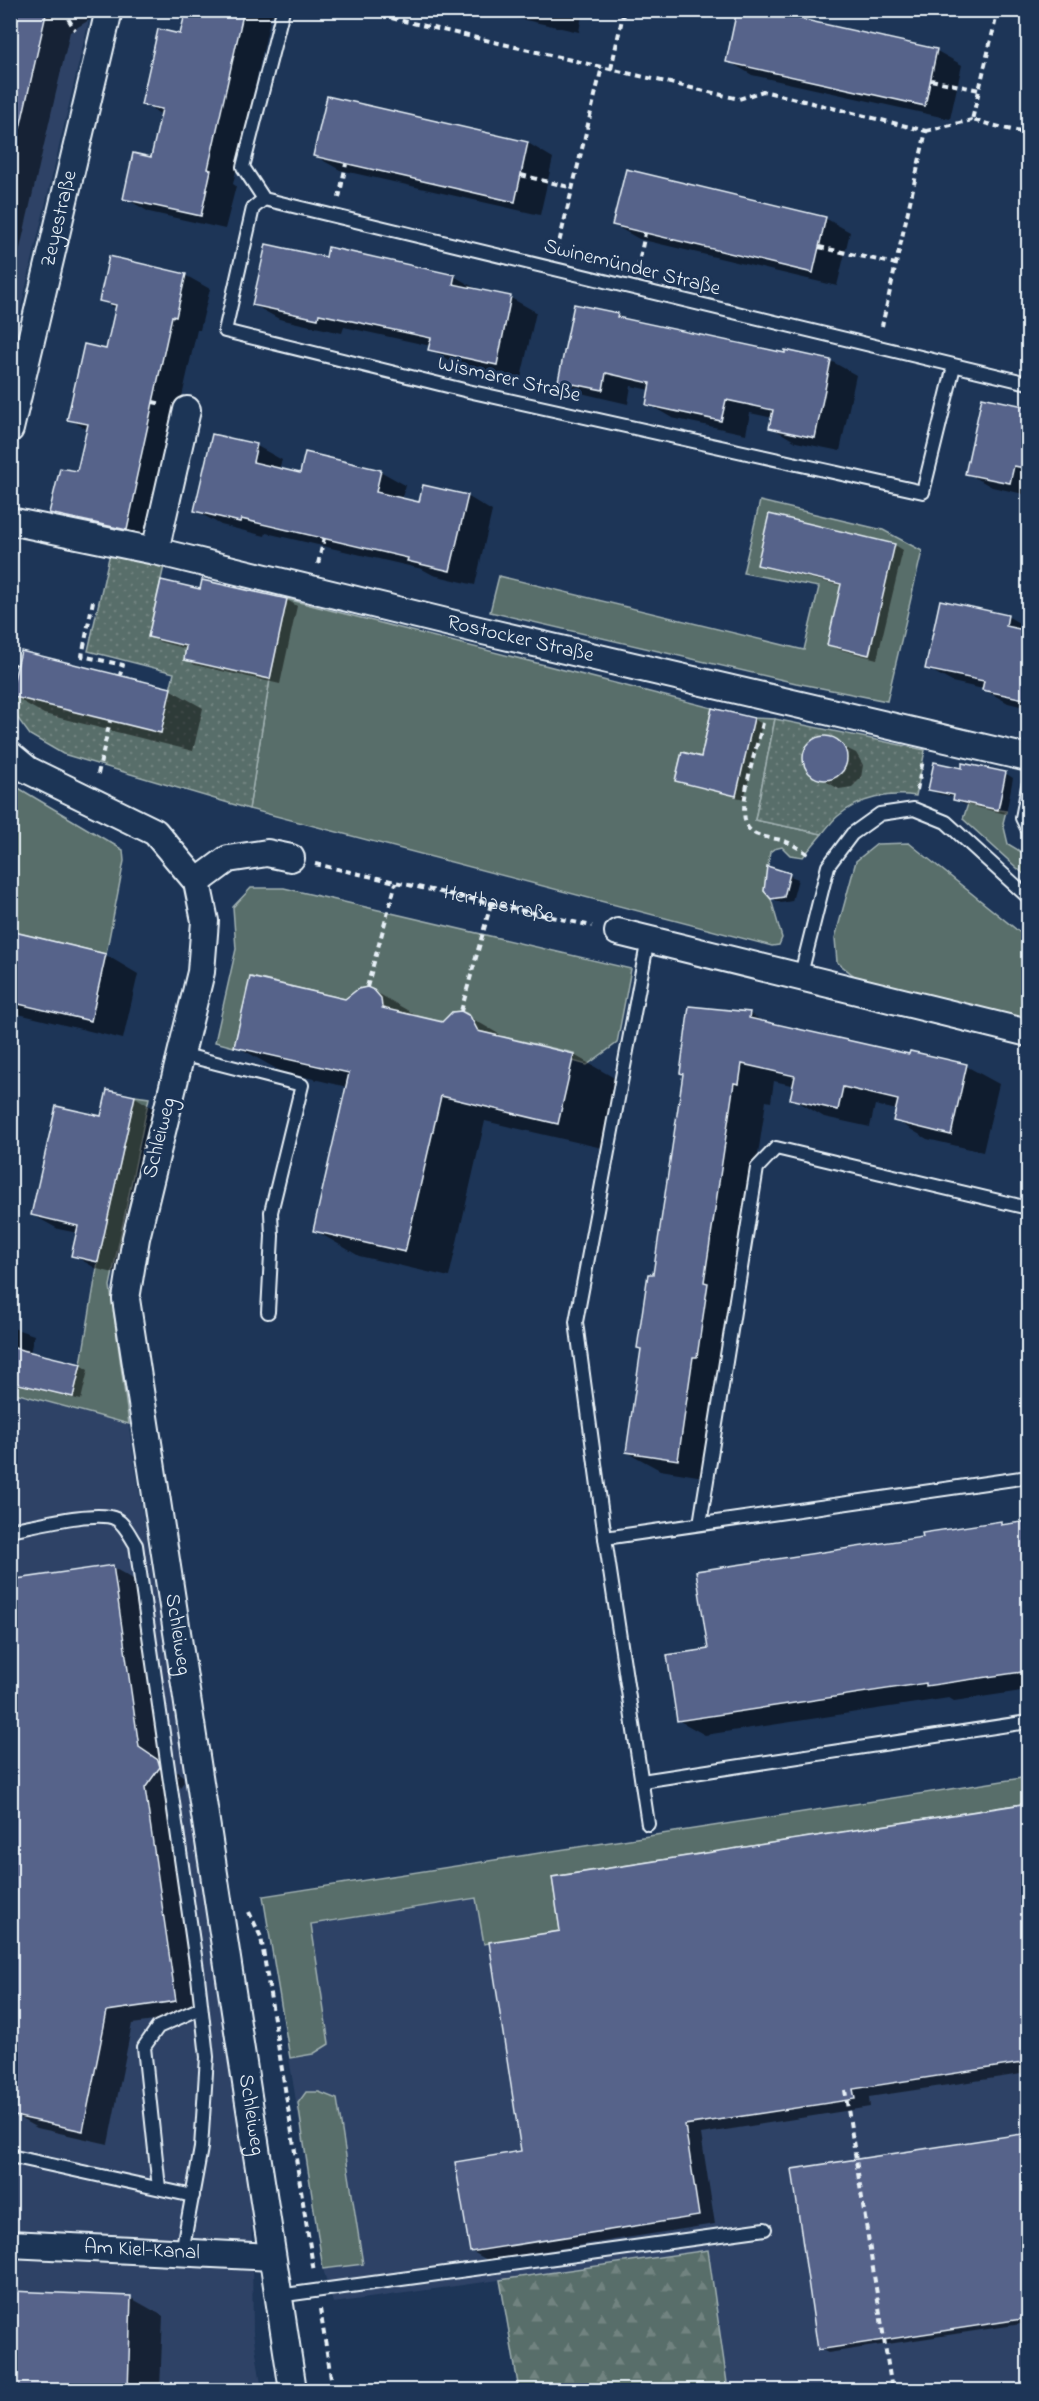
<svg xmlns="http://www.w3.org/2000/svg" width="1039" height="2401" font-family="'Indie Flower',sans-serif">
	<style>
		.built { fill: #2e4366 }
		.green { fill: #596e6a; stroke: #a0b0b1; stroke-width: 1.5 }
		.forest { fill: url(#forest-firs); stroke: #a0b0b1; stroke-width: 1.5 }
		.garden { fill: url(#garden-dots); stroke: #a0b0b1; stroke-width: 1.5 }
		.shadow { fill: #0007 }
		.building { fill: #57638a; stroke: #e8f1f8; stroke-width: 1.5 }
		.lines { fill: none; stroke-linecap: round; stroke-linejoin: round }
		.service-casing { stroke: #e8f1f8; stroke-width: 16 }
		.minor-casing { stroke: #e8f1f8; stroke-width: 30 }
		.path { stroke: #e8f1f8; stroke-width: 4; stroke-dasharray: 6 4.5; stroke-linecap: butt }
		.service { stroke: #1d3557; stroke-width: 12 }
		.minor { stroke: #1d3557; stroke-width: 26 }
		.labels { text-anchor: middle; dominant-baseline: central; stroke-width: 6; stroke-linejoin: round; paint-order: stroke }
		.street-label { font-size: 21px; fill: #e8f1f8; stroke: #1d3557 }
	</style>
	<defs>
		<pattern id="forest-firs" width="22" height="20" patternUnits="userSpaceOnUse" patternTransform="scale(1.5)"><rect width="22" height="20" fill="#596e6a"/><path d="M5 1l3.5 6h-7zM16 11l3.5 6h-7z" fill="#718380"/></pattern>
		<pattern id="garden-dots" width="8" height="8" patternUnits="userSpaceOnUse" patternTransform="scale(1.5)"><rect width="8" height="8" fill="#596e6a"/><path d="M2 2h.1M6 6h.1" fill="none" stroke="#718380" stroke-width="1.8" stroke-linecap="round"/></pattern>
	</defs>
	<rect width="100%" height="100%" fill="#1d3557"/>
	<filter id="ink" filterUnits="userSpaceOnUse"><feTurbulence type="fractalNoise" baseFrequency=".0167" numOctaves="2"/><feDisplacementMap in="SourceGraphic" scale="12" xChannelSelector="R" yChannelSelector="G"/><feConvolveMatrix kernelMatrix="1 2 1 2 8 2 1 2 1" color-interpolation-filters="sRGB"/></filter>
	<g filter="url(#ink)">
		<g class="built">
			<path d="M11,11H91L11,350Z"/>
			<path d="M10,1390L128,1421L251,2194L253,2333L262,2390H11Z"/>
			<path d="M1028,1777V2390H519L499,2280L333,2303L323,2269L263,1896Z"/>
		</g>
		<g class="green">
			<path d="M760,501L883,530L922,551L887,701L796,683L490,612L499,576L804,650L819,587L743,573Z"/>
			<path d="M287,599L712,708L701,757L682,752L675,780L736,795L754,718L775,719L755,820L822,834L803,857L790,855L782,847L774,849L770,852L764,891L771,899L782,938L779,945L772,946L249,809L270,679Z"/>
			<path d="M10,783L123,850L124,861L106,954L11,931Z"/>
			<path d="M968,804L1006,811L1003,823L1008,844L1028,856V878L963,819Z"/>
			<path d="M909,843L1028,939V1019L857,978L837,962L835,938L856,861L877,844Z"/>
			<path d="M251,888H284L631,969L617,1043L587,1065L573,1061L574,1053L473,1030C474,1015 466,1010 452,1012L444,1022L382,1008C381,993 373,986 358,989L349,1000L251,977L234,1047L215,1042L236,949L233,907Z"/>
			<path d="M135,1096L149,1098L110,1286L129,1424L11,1392L10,1382L73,1396L81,1364L98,1262Z"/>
			<path d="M1028,1777V1803L552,1877L560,1931L484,1944L476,1898L311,1924L329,2044L313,2054L290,2058L263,1896Z"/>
			<path d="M306,2092H319L337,2099L363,2264L323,2269L298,2103Z"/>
		</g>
		<path class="forest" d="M708,2250L728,2390H519L500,2280Z"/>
		<g class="garden">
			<path d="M110,553L164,566L148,637L186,646L184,660L270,679L249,809L63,754L30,735L11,709L10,696L160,733L174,673L88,651Z"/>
			<path d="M775,719L925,750L916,796C890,792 859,798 838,816C832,821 827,828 822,834L755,820Z"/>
		</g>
		<g class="shadow">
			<path d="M10,10H90L94,17L70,32L10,292Z"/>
			<path d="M187,10H276L274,16L271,15L233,184L236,186L225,229L149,212L125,198L152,159L162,115L143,104L181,36Z"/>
			<path d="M481,10H583L579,32Z"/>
			<path d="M753,10L937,51L962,65L950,119L752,75L728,61Z"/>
			<path d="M328,98L528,143L553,158L540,215L340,170L315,156Z"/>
			<path d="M825,218L850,232L837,286L639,239L614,225Z"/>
			<path d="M327,259L454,276L480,291L511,298L536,312L521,378L455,364L430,349L431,346L344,327L342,333L279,319L254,305Z"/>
			<path d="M185,275L210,289L200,330H197L159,499L152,543L76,526L51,512L78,473L88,430L69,419L108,351L117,309L101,300Z"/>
			<path d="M617,315L628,321L786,355V352L831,361L856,375L840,451L796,442L771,427L773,418L750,413L746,434L672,418L648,404L650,390L631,386L628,404L585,394L560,380Z"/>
			<path d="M10,322L19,327L10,361Z"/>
			<path d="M1028,410V495L992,487L967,473Z"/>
			<path d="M213,436L257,446L282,460L279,469L301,475L380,471L405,485L402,499L421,504L467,496L492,511L475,585L433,575L422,569L266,533L265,536L221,525L196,511Z"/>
			<path d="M770,516L895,545L903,550L877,659L837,649L829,644L842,586L766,568L758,564Z"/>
			<path d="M203,581L287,600L297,606L280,684L195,665L185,659L187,649L160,642L150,637L201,591Z"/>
			<path d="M1007,616L1028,628V708L1008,703L983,689L952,682L927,668Z"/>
			<path d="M22,652L171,690L203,708L193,751L44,714L11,695Z"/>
			<path d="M713,710L754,719L762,724L744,799L685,784L677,780L702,759Z"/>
			<path d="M825,738L856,753L863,765L861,778L852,787L839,789L810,772L806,767L805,754L813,742Z"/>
			<path d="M963,770L1005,773L1013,778L1006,814L963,804L955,800V797L938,794L930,789Z"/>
			<path d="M769,868L798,879L792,901L781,903L772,898Z"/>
			<path d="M10,933L106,955L138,974L123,1039L10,1012Z"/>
			<path d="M374,991L419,1017L442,1023L461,1012L509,1040L574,1055L618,1080L602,1148L485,1121L449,1277L359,1256L314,1230L347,1087L280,1071L236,1046L345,1001Z"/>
			<path d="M691,1007L750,1014L766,1023L910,1056L966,1066L999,1084L983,1152L927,1139L895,1120L897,1110L875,1105L870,1127L824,1117L792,1098L795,1086L774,1081L771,1102L766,1101L710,1478L660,1470L627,1452L684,1074Z"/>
			<path d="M135,1097L159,1112L122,1275L97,1269L73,1255L78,1233L58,1229L33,1215L102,1118Z"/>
			<path d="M10,1327L34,1335L30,1353L80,1365L88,1370L81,1400L10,1383Z"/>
			<path d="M1001,1523L1006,1526L1028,1523V1690L954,1701L949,1698L705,1735L678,1720L709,1651L924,1538Z"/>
			<path d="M112,1567L137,1581L164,1763L183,1776L184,1782L169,1802L200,2015L132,2024L108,2144L37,2128L12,2114Z"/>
			<path d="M1028,1804V2073L869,2097L870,2107L701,2134L715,2224L487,2260L471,2251L523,2152L562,1933Z"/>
			<path d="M1028,2135V2323L828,2353L820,2349Z"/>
			<path d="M10,2293L131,2298L163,2316L160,2390H10Z"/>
		</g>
		<g class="building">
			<path d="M10,10H47L20,128L10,127Z"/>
			<path d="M186,10H244L208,169L211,170L201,216L123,199L133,153L151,157L162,109L141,105L158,29L180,34Z"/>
			<path d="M737,10H760L937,49L925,106L726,62Z"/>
			<path d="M327,96L528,142L515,202L313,156Z"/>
			<path d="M626,169L826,217L813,273L612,225Z"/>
			<path d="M266,244L326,257L328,247L455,275L453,284L511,296L497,365L428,350L431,338L319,314L318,319L252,305Z"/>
			<path d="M109,256L186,274L176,317L172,316L135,484H137L127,530L49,513L60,468L77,471L88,424L67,420L84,344L106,349L116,305L99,301Z"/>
			<path d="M574,304L618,313L617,317L785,353V350L831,360L815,438L769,428L773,410L726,400L721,421L646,405L650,383L606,373L603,390L558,381Z"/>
			<path d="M982,397L1029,407V469L1014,466L1010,483L965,474Z"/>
			<path d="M212,434L257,444L253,462L300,473L305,452L381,470L376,492L419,502L423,485L468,495L450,571L407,561L408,558L241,519L240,522L194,511Z"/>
			<path d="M769,514L895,544L869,655L827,645L841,584L757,565Z"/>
			<path d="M161,580L200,589L202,580L287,599L270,679L184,660L186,646L148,637Z"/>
			<path d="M940,600L1008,615L1006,626L1029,631V700L982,690L984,681L925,669Z"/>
			<path d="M21,651L171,688L161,733L10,696Z"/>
			<path d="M712,708L754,718L736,796L675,781L682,752L701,757Z"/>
			<circle cx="825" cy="758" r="22"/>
			<path d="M934,762L962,768V763L1006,772L998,810L953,800L954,795L928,790Z"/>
			<path d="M767,866L790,873L784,897L771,899L764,891Z"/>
			<path d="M10,931L106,954L91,1021L10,1002Z"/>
			<path d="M250,977L345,999L358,989L367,987L374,990L381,998L382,1008L442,1022L452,1012L461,1011L470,1016L478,1031L574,1054L558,1124L441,1096L405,1252L313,1231L349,1073L234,1047Z"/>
			<path d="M689,1006L750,1012L749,1018L909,1054L910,1051L967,1064L951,1135L893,1121L898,1100L843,1087L838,1110L790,1099L795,1076L742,1064L739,1084L734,1083L704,1282L708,1283L697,1357H693L678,1460L626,1452L641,1349L637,1348L648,1274H653L683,1074L680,1073Z"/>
			<path d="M107,1090L135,1096L98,1262L71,1256L78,1226L31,1215L56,1106L101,1116Z"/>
			<path d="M10,1347L81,1364L73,1397L10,1382Z"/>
			<path d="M1001,1521V1525L1029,1521V1671L926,1686V1683L677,1721L667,1655L708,1649L696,1571L923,1537L922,1533Z"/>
			<path d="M113,1565L139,1747L158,1760L160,1767L145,1788L176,2001L107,2011L83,2131L10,2115V1580Z"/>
			<path d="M1029,1803V2062L853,2089L855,2099L685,2125L699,2216L470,2252L455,2162L521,2151L489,1942L560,1931L552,1877Z"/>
			<path d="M1029,2133V2318L818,2350L792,2169Z"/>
			<path d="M10,2291L131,2296L128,2391H10Z"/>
		</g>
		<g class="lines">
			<defs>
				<g id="service">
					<path d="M283,10L243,167L264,199L1028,383"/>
					<path d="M264,199L253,208L225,331L468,391L923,492L954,366"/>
					<path d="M1028,786L1022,818L1028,830"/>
					<path d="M648,939L576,1322L605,1538L648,1824"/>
					<path d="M800,978L828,866L852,834L880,814L914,809L946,822L1028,897"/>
					<path d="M181,1054L302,1085L271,1212L272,1236L268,1312"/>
					<path d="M700,1524L757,1168L776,1148L1028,1208"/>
					<path d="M10,1530C33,1526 98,1509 116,1519C125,1524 130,1536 136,1545L198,1977L207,2057L201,2148L182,2252"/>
					<path d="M605,1538L1028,1477"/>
					<path d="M642,1781L1028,1722"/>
					<path d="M10,2156L193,2196"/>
					<path d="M159,2188L144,2047L158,2027L201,2008"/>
					<path d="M278,2296L765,2229"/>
				</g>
				<g id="minor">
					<path id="s2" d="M10,429L109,10"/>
					<path id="s3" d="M10,521L155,551L479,630L1028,758"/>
					<path d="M155,551L187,410"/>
					<path id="s4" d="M10,755L28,770L155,832L197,882L205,921L201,972L136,1238L126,1299L293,2390"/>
					<path d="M197,882L228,859L267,853L291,858"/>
					<path d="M618,932L1028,1033"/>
					<path id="s5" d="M10,2244L272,2257"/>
				</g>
			</defs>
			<use href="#service" class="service-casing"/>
			<use href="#minor" class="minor-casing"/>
			<g class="path">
				<path d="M63,10L75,30"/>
				<path d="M385,10L391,18L739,99L763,91L926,131L882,326"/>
				<path d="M998,10L972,120L1028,134"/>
				<path d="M611,69L624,10"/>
				<path d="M931,80L979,90"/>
				<path d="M926,131L972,120"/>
				<path d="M521,175L573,188"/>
				<path d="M339,198L346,164"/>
				<path d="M819,247L896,264"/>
				<path d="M557,251L602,67"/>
				<path d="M638,268L645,233"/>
				<path d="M153,402L163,404"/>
				<path d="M318,564L324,538"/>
				<path d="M93,601L82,656L123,665L120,675"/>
				<path d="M10,664L17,666"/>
				<path d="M763,723C758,744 732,817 751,831C761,839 775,837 787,842C795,845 803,851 811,856"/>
				<path d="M98,774L110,721"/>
				<path d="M917,790L923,760"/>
				<path id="s1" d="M315,864L592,926"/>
				<path d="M367,987L396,883"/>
				<path d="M461,1011L491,904"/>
				<path d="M249,1912L261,1937L314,2272"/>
				<path d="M845,2090L892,2390"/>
				<path d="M320,2309L333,2390"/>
			</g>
			<use href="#service" class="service"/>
			<use href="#minor" class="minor"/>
		</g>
	</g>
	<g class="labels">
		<g class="street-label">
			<text stroke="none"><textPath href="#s2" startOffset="216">Zeyestraße</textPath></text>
			<text transform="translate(632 268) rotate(14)">Swinemünder Straße</text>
			<text transform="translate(509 380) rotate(13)">Wismarer Straße</text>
			<text stroke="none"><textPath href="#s3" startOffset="524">Rostocker Straße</textPath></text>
			<text stroke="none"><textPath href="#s1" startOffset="188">Herthastraße</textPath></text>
			<text transform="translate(160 1138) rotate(-76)">Schleiweg</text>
			<text stroke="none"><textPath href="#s4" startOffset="996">Schleiweg</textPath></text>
			<text stroke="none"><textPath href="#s4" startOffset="1482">Schleiweg</textPath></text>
			<text stroke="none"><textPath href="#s5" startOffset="132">Am Kiel-Kanal</textPath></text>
		</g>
	</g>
	<rect width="1039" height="2401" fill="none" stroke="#1d3557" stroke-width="36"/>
	<rect x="18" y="18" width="1003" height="2365" fill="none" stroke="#e8f1f8" stroke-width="2" filter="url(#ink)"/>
</svg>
